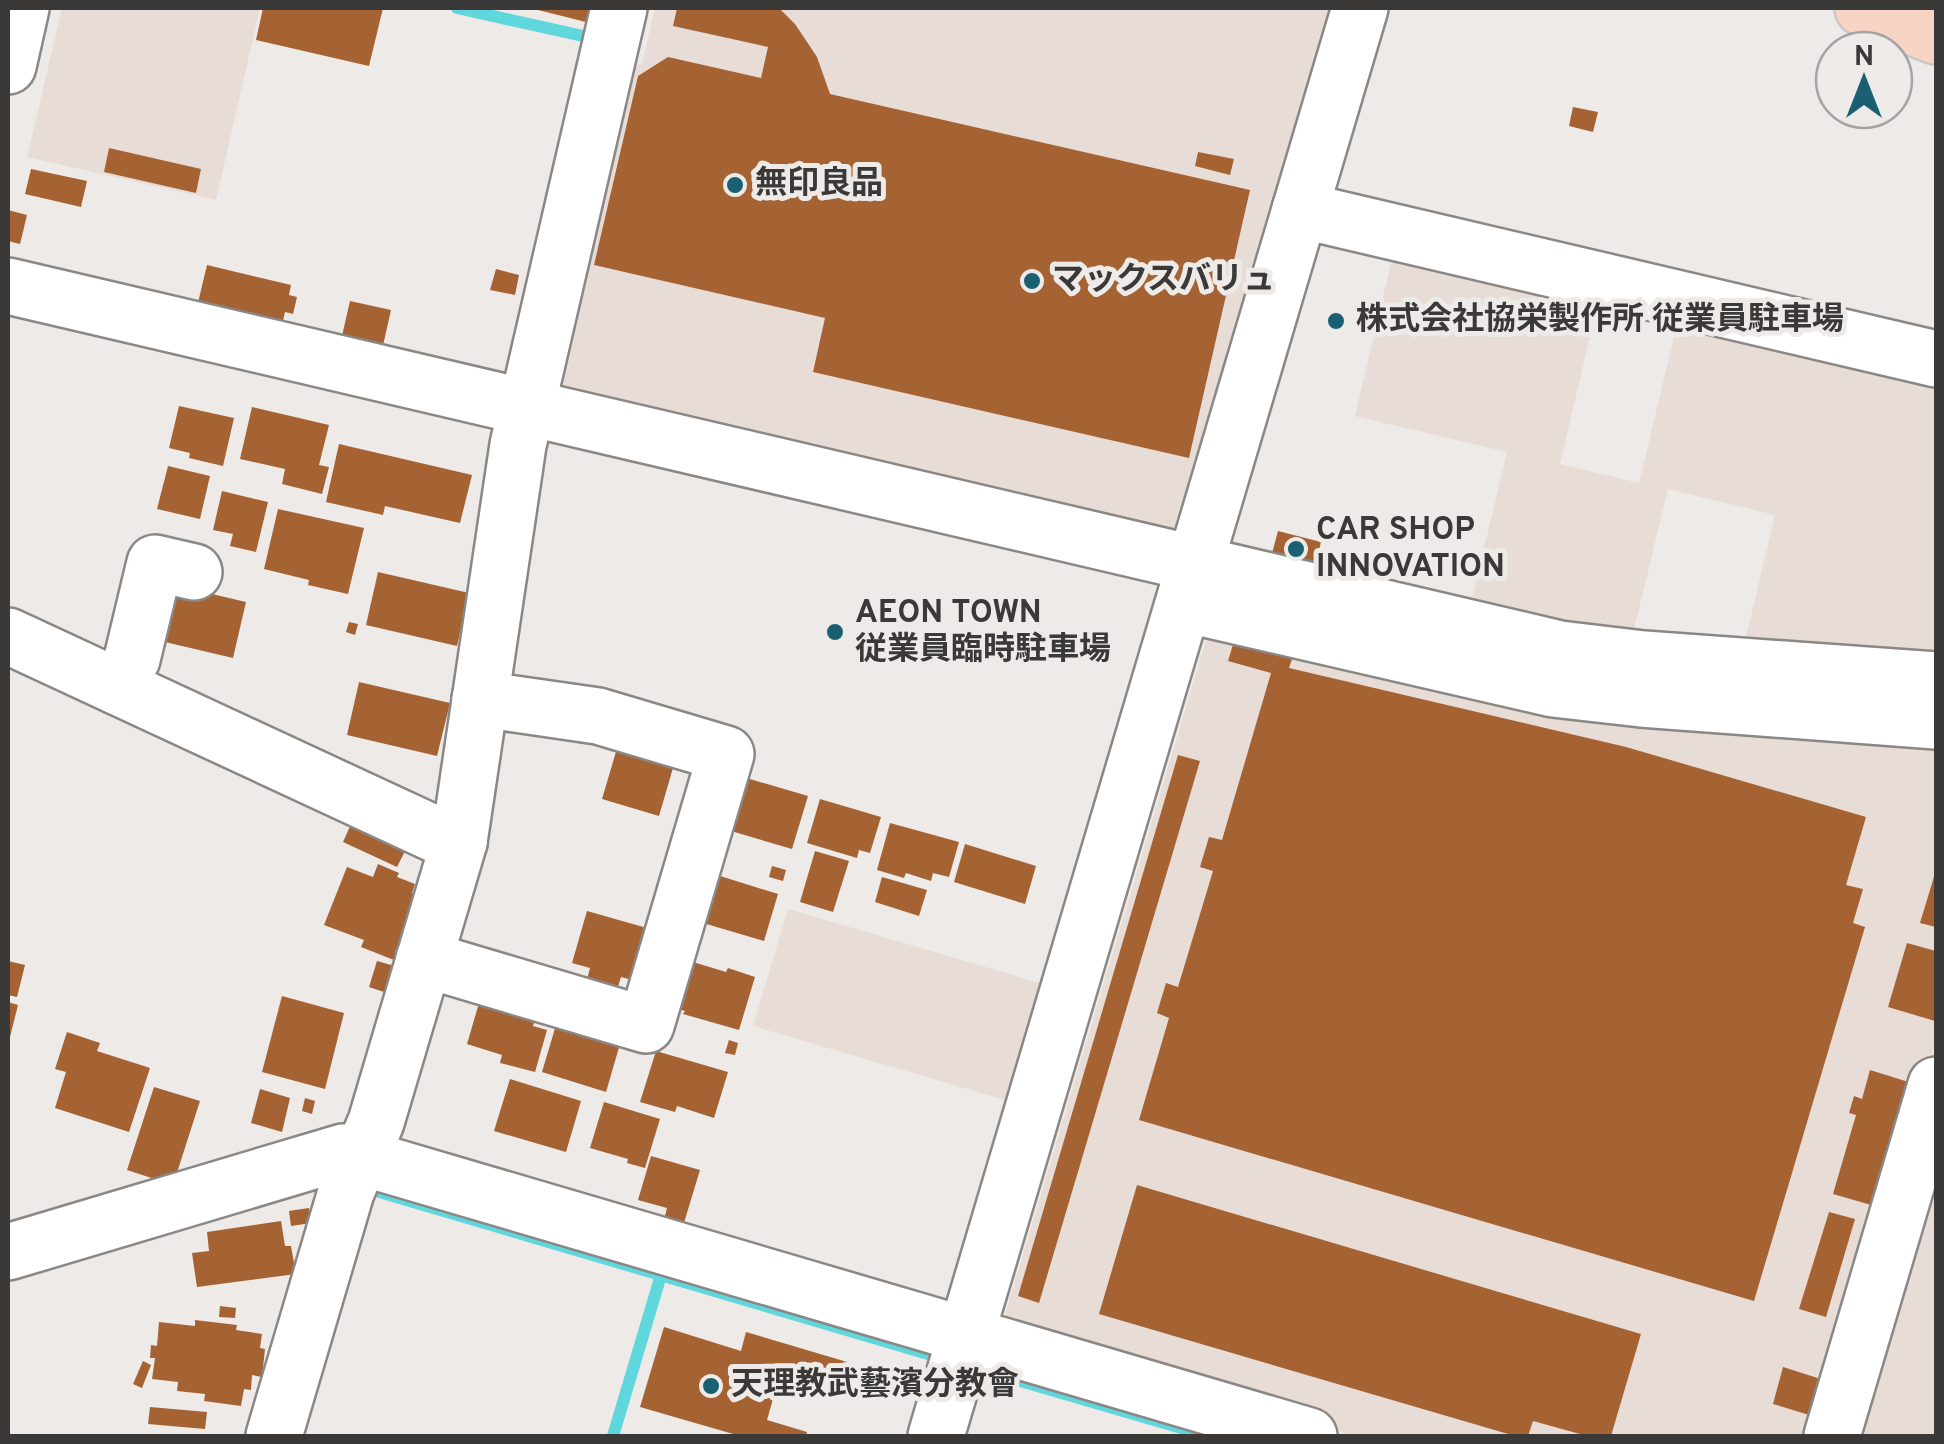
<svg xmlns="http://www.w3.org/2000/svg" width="1944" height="1444" font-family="Overpass,'Noto Sans JP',sans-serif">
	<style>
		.built { fill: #e8ddd6 }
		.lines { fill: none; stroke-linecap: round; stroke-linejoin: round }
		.stream { stroke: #60d6dd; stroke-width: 12 }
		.building { fill: #a56233 }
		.minor-casing { stroke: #8a8785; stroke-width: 60 }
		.major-casing { stroke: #c8c8c7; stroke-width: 60 }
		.minor { stroke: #fff; stroke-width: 55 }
		.major { stroke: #f8d4c5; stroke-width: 55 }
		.poi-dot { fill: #1b6072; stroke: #edeae8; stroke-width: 4 }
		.labels { text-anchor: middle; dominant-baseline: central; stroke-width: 10; stroke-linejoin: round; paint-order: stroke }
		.poi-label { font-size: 32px; font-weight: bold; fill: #3a3938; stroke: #edeae8; text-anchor: start }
	</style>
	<rect width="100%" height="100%" fill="#edeae8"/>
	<g class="built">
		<path d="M62,8H260L216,200L27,157Z"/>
		<path d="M655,8H1341L1181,544L543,395L619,61L642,65Z"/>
		<path d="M1395,246L1600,294L1560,464L1639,483L1680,312L1936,372V664L1743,650L1775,515L1668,489L1631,642L1469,611L1507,452L1355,416Z"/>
		<path d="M1211,623L1936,734V1040L1819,1436H1354L1000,1332Z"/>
		<path d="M788,909L1047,985L1012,1102L753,1026Z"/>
		<path d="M1936,1129V1436H1845Z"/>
	</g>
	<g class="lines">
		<g class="stream">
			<path d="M457,8L592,38"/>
			<path d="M376,1191L945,1359"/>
			<path d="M969,1366L1209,1436"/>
			<path d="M613,1436L661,1275"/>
		</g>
	</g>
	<g class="building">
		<path d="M263,8H383L369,66L256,40Z"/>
		<path d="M530,8H594L590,23Z"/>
		<path d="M677,8H782L781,10L795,24L817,57L830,94L1250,190L1189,458L813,372L825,318L594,265L638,76L668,57L761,78L768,47L673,26Z"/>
		<path d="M1573,107L1598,112L1593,132L1569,126Z"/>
		<path d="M109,148L201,169L196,193L104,172Z"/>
		<path d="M1198,152L1234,159L1230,175L1195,166Z"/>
		<path d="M31,169L87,181L81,207L25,194Z"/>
		<path d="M8,210L27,215L20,244L8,241Z"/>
		<path d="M207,265L291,285L289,295L297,297L293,314L285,312L281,330L196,311Z"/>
		<path d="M496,269L519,275L515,295L490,290Z"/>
		<path d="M350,301L391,310L380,359L339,349Z"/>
		<path d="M179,406L234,418L223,466L189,458L190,453L169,448Z"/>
		<path d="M252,407L329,425L319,465L329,467L322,494L282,484L285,469L240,459Z"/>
		<path d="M339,444L472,475L460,523L385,506L383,515L326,502Z"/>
		<path d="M168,466L210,476L200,519L157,509Z"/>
		<path d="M222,491L268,502L256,552L230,546L233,534L213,530Z"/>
		<path d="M278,509L364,528L348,594L308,585L309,580L264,569Z"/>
		<path d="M1278,531L1321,542L1315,567L1271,557Z"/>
		<path d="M378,572L469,593L457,646L366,625Z"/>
		<path d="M178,586L246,602L233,658L165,642Z"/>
		<path d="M349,622L358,624L355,635L346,632Z"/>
		<path d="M1235,638L1296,647L1289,668L1626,747L1866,817L1846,885L1863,889L1853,923L1865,927L1754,1301L1139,1120L1169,1018L1157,1013L1166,983L1178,987L1213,871L1200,867L1209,837L1222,840L1271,673L1228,661Z"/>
		<path d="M359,682L450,703L437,756L347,735Z"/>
		<path d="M618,745L675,761L659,816L602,799Z"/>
		<path d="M1178,755L1200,761L1039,1303L1018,1296Z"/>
		<path d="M743,777L808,796L792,849L721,828Z"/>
		<path d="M820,799L881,817L870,853L859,850L857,858L807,843Z"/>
		<path d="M352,822L407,847L397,867L343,842Z"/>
		<path d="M890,823L959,842L949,877L933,873L931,881L906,873L904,878L877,870Z"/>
		<path d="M965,844L1036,866L1025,904L954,882Z"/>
		<path d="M815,851L849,861L833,912L800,902Z"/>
		<path d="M378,864L399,873L397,877L415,884L412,893L429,900L404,964L361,947L364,940L324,925L347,867L373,877Z"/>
		<path d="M772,866L786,870L783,881L769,877Z"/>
		<path d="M1936,870V927L1920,923Z"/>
		<path d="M717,875L778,894L764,941L703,923Z"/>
		<path d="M882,877L927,890L919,916L875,902Z"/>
		<path d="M587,911L654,930L639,982L621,977L615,996L585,987L590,968L572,963Z"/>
		<path d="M1907,943L1936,951L1935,1021L1888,1007Z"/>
		<path d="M683,959L726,972L728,968L755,977L739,1030L683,1014L685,1011L669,1006Z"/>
		<path d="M8,961L25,965L17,997L8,995Z"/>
		<path d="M377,961L398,967L390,994L369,987Z"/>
		<path d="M482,993L538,1009L533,1026L547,1030L535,1072L500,1063L502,1055L467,1044Z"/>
		<path d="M282,996L344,1013L325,1089L262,1072Z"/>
		<path d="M8,1002L18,1005L9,1041H8Z"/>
		<path d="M556,1025L620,1044L606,1092L542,1072Z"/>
		<path d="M67,1032L100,1043L97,1051L150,1068L129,1132L55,1108L66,1072L55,1069Z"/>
		<path d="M729,1040L738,1043L735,1055L725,1053Z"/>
		<path d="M656,1051L728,1072L714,1118L677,1106L675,1112L640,1102Z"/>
		<path d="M1870,1070L1915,1084L1878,1207L1833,1194L1856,1115L1849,1113L1854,1096L1862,1099Z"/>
		<path d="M510,1079L581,1101L566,1152L494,1131Z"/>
		<path d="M154,1087L200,1101L173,1185L127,1170Z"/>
		<path d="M260,1089L290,1098L282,1132L251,1123Z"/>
		<path d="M305,1098L315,1101L312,1114L302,1111Z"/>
		<path d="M604,1102L660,1119L645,1168L627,1163L628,1159L590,1148Z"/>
		<path d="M651,1156L700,1170L683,1226L664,1220L667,1208L638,1200Z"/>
		<path d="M1137,1185L1641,1334L1611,1436H1587L1533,1421L1528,1436H1515L1099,1314Z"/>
		<path d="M309,1208L311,1223L291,1226L289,1211Z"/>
		<path d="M1829,1212L1855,1219L1826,1317L1799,1309Z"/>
		<path d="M281,1221L285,1246H291L296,1274L197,1287L192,1253L209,1251L207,1232Z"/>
		<path d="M220,1306L236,1308L235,1318L219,1317Z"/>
		<path d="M195,1320L237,1325L236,1330L262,1334L260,1348L265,1349L262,1377L252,1375L251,1390L244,1389L241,1406L204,1401L205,1394L177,1391L178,1382L152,1379L155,1358H150L151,1345L157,1346L159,1322L195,1326Z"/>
		<path d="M664,1327L741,1351L746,1332L847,1362L837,1395L779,1378L767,1420L807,1432L806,1436H740L640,1407Z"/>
		<path d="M143,1361L151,1365L142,1388L133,1384Z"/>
		<path d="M1783,1367L1827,1381L1816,1417L1773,1404Z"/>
		<path d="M150,1407L207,1412L205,1429L148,1424Z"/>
	</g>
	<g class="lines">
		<defs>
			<g id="minor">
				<path d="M8,66L21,8"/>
				<path d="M1300,210L1936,359"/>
				<path d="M8,286L1560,649L1644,659L1936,680"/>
				<path d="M1184,604L1553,689L1641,699L1936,721"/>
				<path d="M8,636L437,835L459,842"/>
				<path d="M118,687L132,659L155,563L194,572"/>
				<path d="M424,959L646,1025L726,754L598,716L480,699"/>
				<path d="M8,1252L343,1152L1309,1436"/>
				<path d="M274,1436L346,1192L376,1122L459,842L518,445L619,8"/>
				<path d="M936,1436L1360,8"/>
				<path d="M1832,1436L1936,1085"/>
			</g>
			<path id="major" d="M1863,8L1936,36"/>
		</defs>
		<use href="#minor" class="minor-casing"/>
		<use href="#major" class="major-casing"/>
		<use href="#minor" class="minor"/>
		<use href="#major" class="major"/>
	</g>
	<g class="poi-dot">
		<circle cx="735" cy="185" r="10"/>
		<circle cx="1032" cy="281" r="10"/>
		<circle cx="1336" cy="321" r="10"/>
		<circle cx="1296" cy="549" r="10"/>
		<circle cx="835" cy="632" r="10"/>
		<circle cx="711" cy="1386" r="10"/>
	</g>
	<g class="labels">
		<g class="poi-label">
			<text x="755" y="185">無印良品</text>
			<text x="1052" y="281">マックスバリュ</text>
			<text x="1356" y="321">株式会社協栄製作所 従業員駐車場</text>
			<text x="1316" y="531">CAR SHOP<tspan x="1316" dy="37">INNOVATION</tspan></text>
			<text x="855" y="614">AEON TOWN<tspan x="855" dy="37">従業員臨時駐車場</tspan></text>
			<text x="731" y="1386">天理教武藝濱分教會</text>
		</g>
	</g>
	<rect width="1944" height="1444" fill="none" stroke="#3a3938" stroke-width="20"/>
	<g transform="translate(1864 80)"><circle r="48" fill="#edeae8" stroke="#a5a3a2" stroke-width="2.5"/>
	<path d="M0-8L18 38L0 25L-18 38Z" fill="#1b6072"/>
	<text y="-15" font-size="28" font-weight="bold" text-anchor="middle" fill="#3a3938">N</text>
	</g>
</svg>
